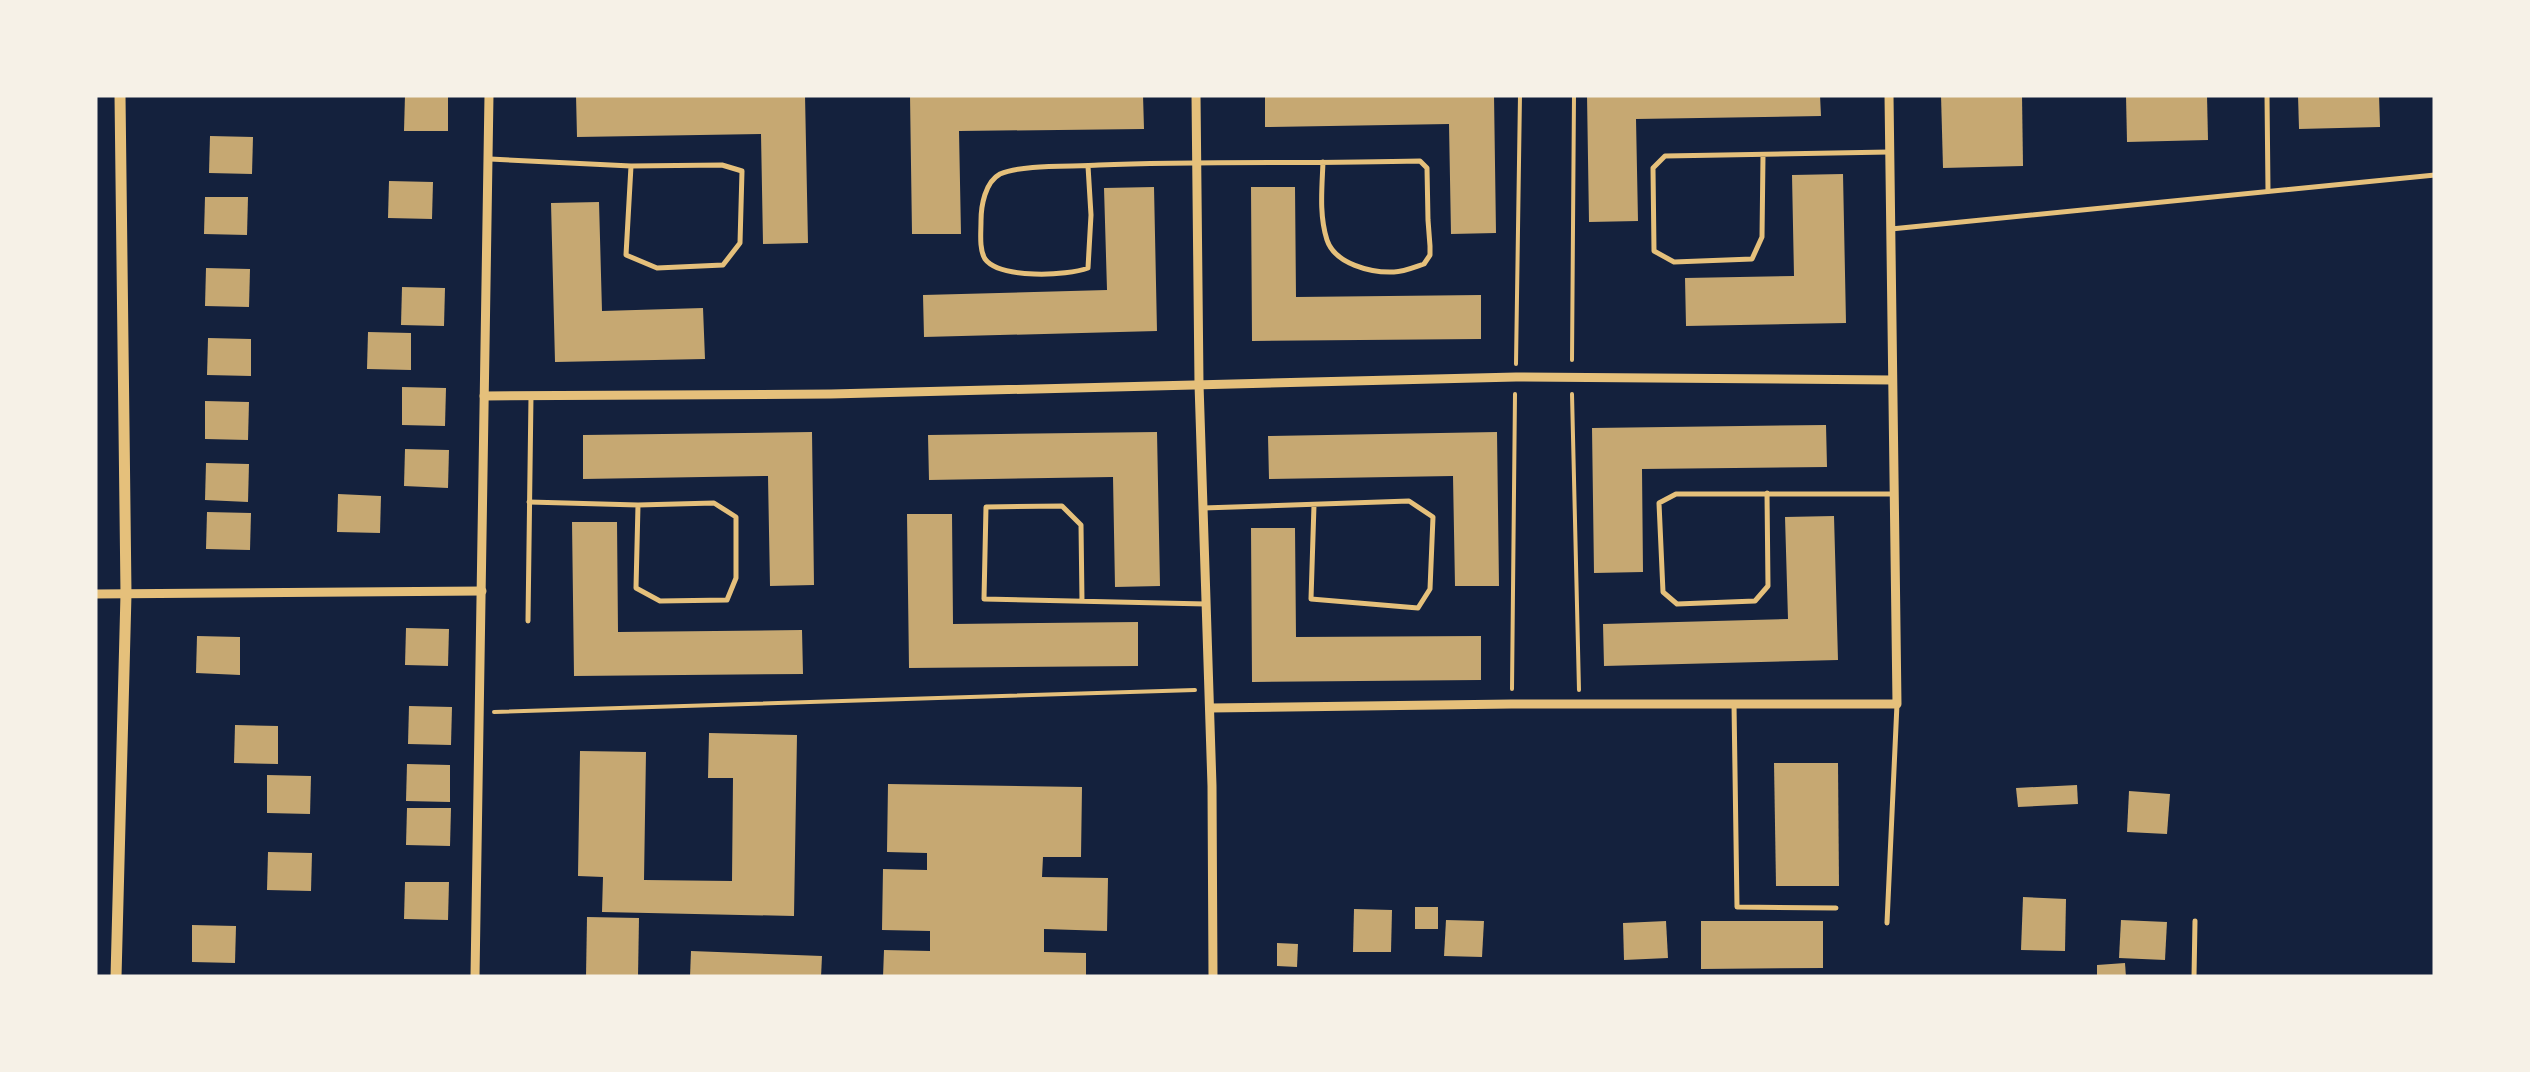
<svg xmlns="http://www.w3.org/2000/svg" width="2530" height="1072" font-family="'Noto Serif',serif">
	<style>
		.building { fill: #c6a872 }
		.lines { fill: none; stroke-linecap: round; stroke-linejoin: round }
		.path { stroke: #e5c07b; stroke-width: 4 }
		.service { stroke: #e5c07b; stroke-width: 5 }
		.minor { stroke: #e5c07b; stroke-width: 9 }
		.tertiary { stroke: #e5c07b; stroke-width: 11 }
	</style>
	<rect width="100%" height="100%" fill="#14213d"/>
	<g class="building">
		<path d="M405,95H448V131H404Z"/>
		<path d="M576,95H805L808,243L763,244L761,134L577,137Z"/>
		<path d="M910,95H1143L1144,129L959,131L961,234H912Z"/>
		<path d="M1265,95H1494L1496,233L1451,234L1449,124L1265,127Z"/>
		<path d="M1587,95H1820L1821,116L1636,119L1638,221L1589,222Z"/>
		<path d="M1941,95H2022L2023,166L1943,168Z"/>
		<path d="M2126,95H2207L2208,140L2127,142Z"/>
		<path d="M2298,95H2379L2380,127L2299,129Z"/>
		<path d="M210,136L253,137L252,174L209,173Z"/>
		<path d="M1843,174L1846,323L1686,326L1685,278L1794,276L1792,175Z"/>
		<path d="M389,181L433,182L432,219L388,218Z"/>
		<path d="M1154,187L1157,331L924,337L923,295L1107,290L1104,188Z"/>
		<path d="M1251,187H1295L1296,297L1481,295V339L1252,341Z"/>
		<path d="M205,197H248L247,235L204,234Z"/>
		<path d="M599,202L602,311L703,308L705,359L555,362L551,203Z"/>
		<path d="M206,268L250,269L249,307L205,306Z"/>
		<path d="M402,287L445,288L444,326L401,325Z"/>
		<path d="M368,332L411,333V370L367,369Z"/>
		<path d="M208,338L251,339V376L207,375Z"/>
		<path d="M402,387L446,388L445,426L402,425Z"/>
		<path d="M205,401L249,402L248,440L205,439Z"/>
		<path d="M1826,425L1827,467L1642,469L1643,572L1594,573L1592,428Z"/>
		<path d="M812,432L814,585L770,586L768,476L583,479V435Z"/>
		<path d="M1157,432L1160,586L1115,587L1113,477L929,480L928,435Z"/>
		<path d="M1497,432L1499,586H1455L1453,476L1269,479L1268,436Z"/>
		<path d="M405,449L449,450L448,488L404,486Z"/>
		<path d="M206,463L249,464L248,502L205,500Z"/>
		<path d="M338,494L381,496L380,533L337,532Z"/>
		<path d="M207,512L251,513L250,550L206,549Z"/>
		<path d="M907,514H952L953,624L1138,622V666L909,668Z"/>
		<path d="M1834,516L1838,660L1604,666L1603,624L1788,619L1785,517Z"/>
		<path d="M572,522H617L618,632L802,630L803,674L574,676Z"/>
		<path d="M1251,528H1295L1296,637L1481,636V680L1252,682Z"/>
		<path d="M406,628L449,629L448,666L405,665Z"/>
		<path d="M197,636L240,637V675L196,673Z"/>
		<path d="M409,706L452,707L451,745L408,744Z"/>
		<path d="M235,725L278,726V764L234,763Z"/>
		<path d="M709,733L797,735L794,916L602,912L603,877L578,876L580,751L646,752L644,880L732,881L733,778H708Z"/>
		<path d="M1774,763H1838L1839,886H1776Z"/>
		<path d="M407,764L450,765V802L406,801Z"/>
		<path d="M267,775L311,776L310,814L267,813Z"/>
		<path d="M888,784L1082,787L1081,857H1043L1042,877L1108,878L1107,931L1044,929V952L1086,953V977H883L884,950L930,951V931L882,930L883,869L927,870V853L887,852Z"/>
		<path d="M2077,785L2078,804L2018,807L2016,788Z"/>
		<path d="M2129,791L2170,794L2167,834L2127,832Z"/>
		<path d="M407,808H451L450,846L406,845Z"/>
		<path d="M268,852L312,853L311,891L267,890Z"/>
		<path d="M405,882H449L448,920L404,919Z"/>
		<path d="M2023,897L2066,899L2065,951L2021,950Z"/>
		<rect x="1415" y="907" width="23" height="22"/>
		<path d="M1354,909L1392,910L1391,952H1353Z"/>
		<path d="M587,917L639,918L638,977H586Z"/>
		<path d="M1446,920L1484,921L1482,957L1444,956Z"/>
		<path d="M2121,920L2167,922L2165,960L2119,958Z"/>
		<path d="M1666,921L1668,958L1624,960L1623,923Z"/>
		<path d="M1701,921H1823V968L1701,969Z"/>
		<path d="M192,925L236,926L235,963L192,962Z"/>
		<path d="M1277,943L1298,944L1297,967L1277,966Z"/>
		<path d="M691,951L822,956L821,977H690Z"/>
		<path d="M2125,963L2126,977H2097V965Z"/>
	</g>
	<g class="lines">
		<g class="path">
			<path d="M1572,360L1574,95"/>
			<path d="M1516,364L1520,95"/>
			<path d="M1572,394L1579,690"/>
			<path d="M1512,689L1515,394"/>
			<path d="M494,712L1195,690"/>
		</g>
		<g class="service">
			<path d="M2267,95L2268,191"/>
			<path d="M1763,156L1762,237L1752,259L1674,262L1654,251L1653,168L1665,156L1889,152"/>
			<path d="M490,159L631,166L722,165L742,171L740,243L723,265L657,268L626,255L631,166"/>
			<path d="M1088,166L1091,215L1088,268C1067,276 1000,279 985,259C979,249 981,233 981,221C981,206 985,182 1000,174C1023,164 1073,167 1099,165C1206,161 1313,164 1420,161L1427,168L1428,220L1430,246V255L1424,264C1415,267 1403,272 1394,272C1371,273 1335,264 1327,240C1319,215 1322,188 1323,162"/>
			<path d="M1891,229L2435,175"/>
			<path d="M1767,493L1768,586L1755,601L1677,604L1663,592L1659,503L1676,494H1894"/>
			<path d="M529,502L638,505L714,503L736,517V578L727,600L660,601L636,588L638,505"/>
			<path d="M1203,508L1409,501L1433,517L1430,589L1418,608L1311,599L1314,505"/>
			<path d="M1082,601L1081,525L1062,506L986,507L984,599L1206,604"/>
			<path d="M528,621L531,396"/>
			<path d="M1734,704L1737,907L1836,908"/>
			<path d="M1887,923L1897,704"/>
			<path d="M2194,977L2195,921"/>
		</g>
		<g class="minor">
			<path d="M1196,95L1199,384L1212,786L1213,977"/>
			<path d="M484,396L831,394L1516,377L1892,380"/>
			<path d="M95,594L482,591"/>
			<path d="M1210,708L1511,704H1897L1889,95"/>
			<path d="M475,977L489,95"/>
		</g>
		<path class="tertiary" d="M116,977L126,594L120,95"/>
	</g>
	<rect width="2530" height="1072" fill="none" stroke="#f6f1e7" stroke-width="195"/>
</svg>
